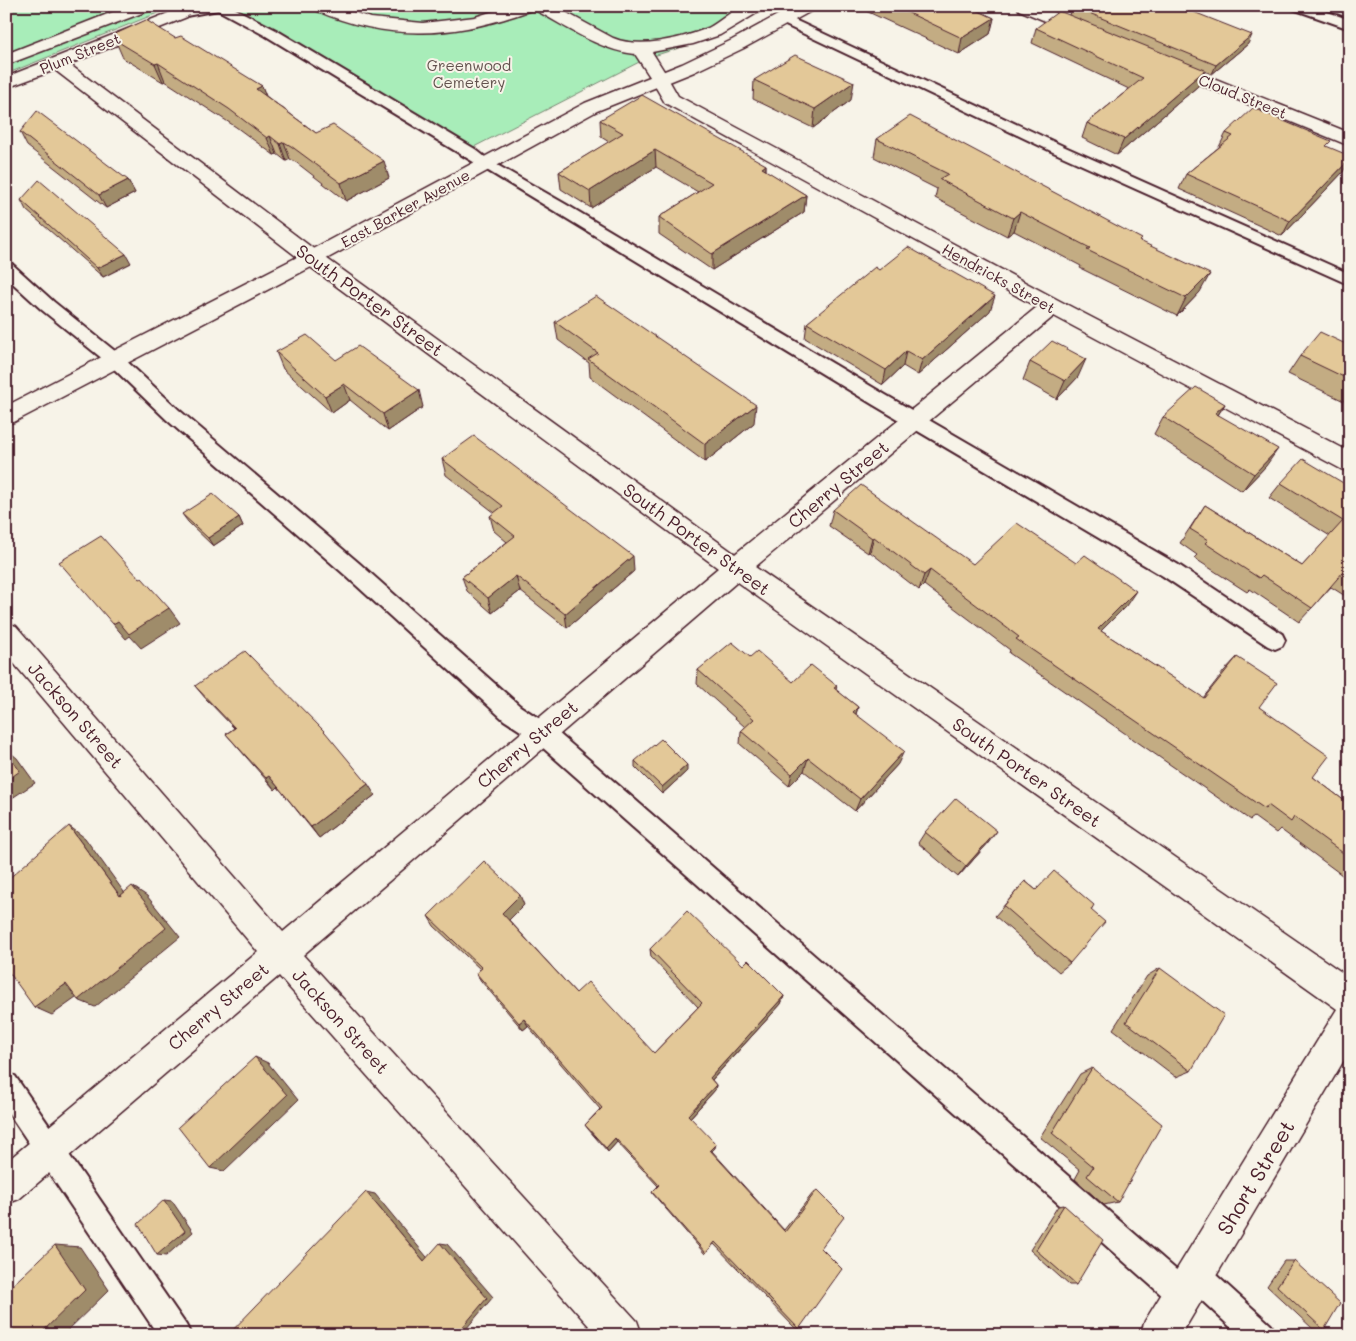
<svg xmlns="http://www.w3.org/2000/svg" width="1356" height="1341" font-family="Mali,sans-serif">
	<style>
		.green { fill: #a8edb9; stroke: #798672 }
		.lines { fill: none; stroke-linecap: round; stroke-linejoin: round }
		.service-casing { stroke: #4a1f2b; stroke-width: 4 }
		.pedestrian-casing { stroke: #4a1f2b; stroke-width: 3 }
		.minor-casing { stroke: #4a1f2b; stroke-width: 3 }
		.tertiary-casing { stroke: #4a1f2b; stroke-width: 3 }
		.service { fill: #f7f3e8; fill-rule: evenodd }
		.pedestrian { fill: #f7f3e8; fill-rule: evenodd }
		.minor { fill: #f7f3e8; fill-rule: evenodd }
		.tertiary { fill: #f7f3e8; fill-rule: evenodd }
		.wall { fill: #c3ac83; stroke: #4a1f2b }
		.shaded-wall { fill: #9f8c6a; stroke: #4a1f2b }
		.building { fill: #e3c898; stroke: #4a1f2b }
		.labels { text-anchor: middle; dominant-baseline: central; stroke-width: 4; stroke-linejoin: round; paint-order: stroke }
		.far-street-label { font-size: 15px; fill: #4a1f2b; stroke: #f7f3e8 }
		.far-park-label { font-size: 15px; fill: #62524e; stroke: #f7f3e8 }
		.street-label { font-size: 18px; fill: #4a1f2b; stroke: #f7f3e8 }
		.near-street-label { font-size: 21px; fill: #4a1f2b; stroke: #f7f3e8 }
	</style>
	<rect width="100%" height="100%" fill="#f7f3e8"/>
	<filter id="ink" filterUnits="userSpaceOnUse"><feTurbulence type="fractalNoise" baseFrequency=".02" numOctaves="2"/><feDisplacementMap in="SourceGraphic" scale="10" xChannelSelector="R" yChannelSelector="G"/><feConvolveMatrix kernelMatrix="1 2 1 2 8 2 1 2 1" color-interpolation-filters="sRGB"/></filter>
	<g filter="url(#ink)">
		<g class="green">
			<path d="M6,6H175L6,74Z"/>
			<path d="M217,6H770L714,37L647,58L468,150Z"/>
		</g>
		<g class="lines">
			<defs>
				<g id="service">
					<path d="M193,6H230L276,30L475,149L490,161L567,205L884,394L1177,564L1282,634L1285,640L1282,646L1275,649L1268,646L1163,576L872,404L266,36L218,10L181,17L175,13L176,10Z"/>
					<path d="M1292,6H1311L1350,20V29L1293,9Z"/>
					<path d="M784,15L1063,146L1350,274V285L1053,152L779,22L778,19Z"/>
					<path d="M6,263L12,264L54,302L121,356L179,410L359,563L520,706L549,725L1181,1274L1185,1265L1195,1261L1205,1265L1271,1325L1276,1335H1239L1197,1296L1193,1305L1183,1310L1173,1305L533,739L504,720L345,575L167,420L109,364L42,310L6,277Z"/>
					<path d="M6,1072L15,1076L186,1325L191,1335H158L6,1109Z"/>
				</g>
				<g id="pedestrian">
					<path d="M128,6H152L150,10L6,65V54Z"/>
					<path d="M313,6H335L371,18L423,23L475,17L509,6H554L613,38C639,49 682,39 708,28C720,22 732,9 745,6C751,5 758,6 764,6L762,10L720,35L693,44L652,52L669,79L666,83L660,84L654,83L635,54C599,50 567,27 535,10L533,6L531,10C457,38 388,42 315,10Z"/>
				</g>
				<g id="minor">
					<path d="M1017,6H1040L1091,27L1094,31L1091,35H1079L1019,10Z"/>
					<path d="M181,8L187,9L189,13L187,17L69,64L319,253L735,554L1037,307L665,103L651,79L654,75L660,74L666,75L678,96L1060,301L1350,452V472L1341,469L1054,316L755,567L1350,978V1050L1181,1335H1140L1145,1321L1337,1009L737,582L303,955L637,1321L642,1335H597L279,976L19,1199L6,1204V1162L258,952L6,654V623L16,626L283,932L718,568L305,263L55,70L6,88V77Z"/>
					<path d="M1166,59L1350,133V146L1160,68L1157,64L1160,60Z"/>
				</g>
				<path id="tertiary" d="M794,6H815L813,10L744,48L694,72L597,111L319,263L14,422L6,424V406L305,253L585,103L682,64L732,40Z"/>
			</defs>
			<use href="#service" class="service-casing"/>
			<use href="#pedestrian" class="pedestrian-casing"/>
			<use href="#minor" class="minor-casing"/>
			<use href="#tertiary" class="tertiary-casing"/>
			<use href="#service" class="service"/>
			<use href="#pedestrian" class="pedestrian"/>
			<use href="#minor" class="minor"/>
			<use href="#tertiary" class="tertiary"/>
		</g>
		<g class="wall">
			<path d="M867,6H972L970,7L994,18L990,34L959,54L866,11Z"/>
			<path d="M1072,6L1184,8L1248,44L1212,74L1204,71L1198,86L1117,155L1082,138L1087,123L1129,89L1032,43L1036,28L1069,15Z"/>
			<path d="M113,35L175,38L262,86L266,96L316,133L389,178L346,201L297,163L290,159L286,161L277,154L274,155L236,127L165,81L163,82L123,58Z"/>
			<path d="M754,80L851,100L813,128L753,99Z"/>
			<path d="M600,120L766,165V171L806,195L804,212L712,270L659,234V217L698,192L656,167L591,208L561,189L559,172L609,142L601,137Z"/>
			<path d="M20,132L128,180L135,193L106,208L27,146Z"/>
			<path d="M1226,133L1327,147L1343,172L1282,236L1179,189L1186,174L1219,147Z"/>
			<path d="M877,139L1141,242L1200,292L1177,316L1080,268L1081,266L1014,231L1007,236L935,198L937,189L874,157Z"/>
			<path d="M21,200L131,263L103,277L26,210Z"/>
			<path d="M1350,244V256L1344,253Z"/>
			<path d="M879,270L990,311L918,375L903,366L883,385L805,338L807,323Z"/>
			<path d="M555,322L754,423L705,462L590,377L589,363L558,340Z"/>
			<path d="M1350,346V404L1288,374L1300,356Z"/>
			<path d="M276,352L336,360L423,407L388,431L350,400L332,413L283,369Z"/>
			<path d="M1030,362L1078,377L1057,399L1023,380Z"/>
			<path d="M1225,404L1218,415L1266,466L1242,491L1154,434L1163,417Z"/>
			<path d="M442,459L634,571L567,628L520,591L492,613L467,591L462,577L507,542L494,531L490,516L495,513L446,475Z"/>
			<path d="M1281,483L1350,487V599L1331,587L1299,622L1250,589L1247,592L1194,558L1197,555L1180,543L1205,505L1302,566L1330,536L1269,498Z"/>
			<path d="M833,510L973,564L1126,606L1101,631L1203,698L1224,671L1237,657L1259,707L1313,777L1350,805V881L1280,829L1276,833L1254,817L1250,820L1009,653L1010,650L924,585L919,590L870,552L868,553L829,526Z"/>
			<path d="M182,514L239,517L243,526L213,546L188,522Z"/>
			<path d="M750,657L793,682L837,686L836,690L858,707L856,714L898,764L855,811L804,771L789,786L740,744L741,731L745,727L697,684L698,670Z"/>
			<path d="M195,686L375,795L319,838L278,787L275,790L226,734L234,728L206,699Z"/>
			<path d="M635,761L687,771L662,794L635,767Z"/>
			<path d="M925,832L989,842L958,877L918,843Z"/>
			<path d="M1025,881L1036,890L1091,910L1070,963L1059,972L995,916Z"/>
			<path d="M524,905L509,920L576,993L654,1053L698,1007L651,957L650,949L743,965L784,996L781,1004L712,1080L716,1085L715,1090L690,1118L715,1148L712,1151L784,1230L813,1193L817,1190L821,1248L799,1329L795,1328L714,1244L705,1254L653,1194L652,1192L658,1186L617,1142L608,1152L588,1129L585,1125L600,1109L528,1026L523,1030L481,981L476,973L480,969L434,926L428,916Z"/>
			<path d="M1160,968L1191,1071L1176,1077L1113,1029L1147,976Z"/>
			<path d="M1092,1068L1118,1202L1104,1205L1075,1179L1080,1170L1040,1137L1080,1074Z"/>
			<path d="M1064,1205L1076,1285H1069L1030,1250L1058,1206Z"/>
			<path d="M1284,1261H1294L1324,1330L1313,1329L1267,1286Z"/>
		</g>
		<g class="shaded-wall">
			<path d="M994,18L990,34L959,54L962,38Z"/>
			<path d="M1252,35L1248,44L1212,74L1216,65Z"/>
			<path d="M158,63L165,81L163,82L155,64Z"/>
			<path d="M1205,70L1198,86L1117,155L1124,139Z"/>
			<path d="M854,82L851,100L813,128L815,109Z"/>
			<path d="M262,86L268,103L256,89Z"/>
			<path d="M270,136L277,154L274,155L267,138Z"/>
			<path d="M284,142L290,159L286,161L280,144Z"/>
			<path d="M655,150L656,167L591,208L590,191Z"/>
			<path d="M1350,159L1343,172L1282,236L1290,221Z"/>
			<path d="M384,161L389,178L346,201L341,183Z"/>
			<path d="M766,165L765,182L762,168Z"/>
			<path d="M128,180L135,193L106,208L99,195Z"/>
			<path d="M806,195L804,212L712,270V254Z"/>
			<path d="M1020,212L1014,231L1007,236L1013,218Z"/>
			<path d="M126,254L131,263L103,277L97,268Z"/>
			<path d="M1210,274L1200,292L1177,316L1186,298Z"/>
			<path d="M995,296L990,311L918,375L922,360Z"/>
			<path d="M906,351L903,366L883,385L886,370Z"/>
			<path d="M1086,359L1078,377L1057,399L1065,381Z"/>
			<path d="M344,384L350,400L332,413L325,396Z"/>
			<path d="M419,390L423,407L388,431L383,414Z"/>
			<path d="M1225,404L1214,421L1215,413Z"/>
			<path d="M756,405L754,423L705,462V444Z"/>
			<path d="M1278,449L1266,466L1242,491L1254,474Z"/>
			<path d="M239,517L243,526L213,546L208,538Z"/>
			<path d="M874,537L870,552L868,553L872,538Z"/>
			<path d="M633,556L634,571L567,628L565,614Z"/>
			<path d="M930,570L924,585L919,590L924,575Z"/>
			<path d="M516,576L520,591L492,613L488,598Z"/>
			<path d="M1136,591L1126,606L1089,643L1098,629Z"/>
			<path d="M169,608L180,623L141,648L130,636L126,639L113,624L118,621Z"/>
			<path d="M858,707L854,721L853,712Z"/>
			<path d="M6,749L17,758L35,783L6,802Z"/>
			<path d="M904,751L898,764L855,811L860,799Z"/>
			<path d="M808,758L804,771L789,786L792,774Z"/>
			<path d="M687,765V771L662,794V787Z"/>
			<path d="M269,776L278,787L275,790L266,778Z"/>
			<path d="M368,784L375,795L319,838L311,827Z"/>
			<path d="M69,826L85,838L134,906L120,896Z"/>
			<path d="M997,831L989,842L958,877L966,866Z"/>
			<path d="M132,886L147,896L180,937L95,1007L78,1000Z"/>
			<path d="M520,895L524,905L507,922L502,913Z"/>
			<path d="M66,984L83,993L52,1015L34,1007Z"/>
			<path d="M784,996L781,1004L709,1083L710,1078Z"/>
			<path d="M524,1019L528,1026L523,1030L519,1023Z"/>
			<path d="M255,1057L268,1063L298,1100L224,1171L210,1168Z"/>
			<path d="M716,1085L715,1090L688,1120V1115Z"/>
			<path d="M615,1138L617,1142L608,1152L606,1148Z"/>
			<path d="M716,1144L715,1148L709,1153L710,1150Z"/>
			<path d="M366,1192L375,1194L431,1262L424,1261Z"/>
			<path d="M164,1200L172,1201L193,1232L166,1256L157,1255Z"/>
			<path d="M440,1243L447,1244L493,1297L461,1335H456Z"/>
			<path d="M55,1245L80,1247L109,1290L63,1335H39Z"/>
		</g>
		<g class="building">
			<path d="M894,6H968L994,18L962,38Z"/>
			<path d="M1072,6H1181V7L1252,35L1216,65Z"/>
			<path d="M1059,11L1205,70L1124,139L1087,123L1143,78L1036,28Z"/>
			<path d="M146,20L175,38L181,36L262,86L256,89L316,133L333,125L384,161L341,183L291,146L284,142L280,144L270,136L267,138L229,109L158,63L155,64L115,40L118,38L113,35Z"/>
			<path d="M795,55L854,82L815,109L754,80Z"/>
			<path d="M642,95L766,165L762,168L806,195L712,254L659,217L712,183L655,150L590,191L559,172L623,133L600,120Z"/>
			<path d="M1253,108L1331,141L1326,146L1350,156V159L1290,221L1186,174L1233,136L1226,133Z"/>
			<path d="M37,111L128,180L99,195L20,132Z"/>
			<path d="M910,116L1142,239L1140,241L1210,274L1186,298L1087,250L1090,248L1020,212L1013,218L939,179L948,174L877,139Z"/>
			<path d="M39,180L126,254L97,268L21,200Z"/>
			<path d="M908,247L995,296L922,360L906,351L886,370L807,323L875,267L879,270Z"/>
			<path d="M596,296L756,405L705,444L588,359L598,353L555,322Z"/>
			<path d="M1320,332L1350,346V380L1300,356Z"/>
			<path d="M307,335L336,360L358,346L419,390L383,414L344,384L325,396L276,352Z"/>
			<path d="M1052,341L1086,359L1065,381L1030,362Z"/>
			<path d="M1196,387L1225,404L1215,413L1278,449L1254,474L1163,417Z"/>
			<path d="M474,436L633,556L565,614L516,576L488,598L462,577L515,536L490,516L503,506L442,459Z"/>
			<path d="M1303,459L1350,487V576L1343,572L1312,608L1262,575L1259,578L1205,543L1208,540L1190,529L1205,505L1302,566L1343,521L1281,483Z"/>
			<path d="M861,485L973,564L1017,523L1076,563L1085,555L1136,591L1098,629L1204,698L1237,657L1277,683L1259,707L1329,756L1313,777L1350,805V858L1294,817L1291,822L1268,805L1265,809L1016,639L1019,637L930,570L924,575L874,537L872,538L833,510Z"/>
			<path d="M213,494L239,517L208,538L182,514Z"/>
			<path d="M101,536L140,579L142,578L169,608L129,634L118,621L113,624L59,562Z"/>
			<path d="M732,642L750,657L757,651L793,682L811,665L837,686L834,688L858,707L853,712L904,751L860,799L808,758L792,774L741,731L754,719L698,670Z"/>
			<path d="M245,651L325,732L368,784L311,827L269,776L266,778L226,734L235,728L195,686Z"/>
			<path d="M661,739L687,765L662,787L635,761Z"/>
			<path d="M6,752L20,771L6,781Z"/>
			<path d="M956,798L997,831L966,866L925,832Z"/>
			<path d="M69,826L120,896L132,886L166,928L78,1000L66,984L34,1007L6,968V881Z"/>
			<path d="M484,861L520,895L502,913L576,993L588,982L654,1053L702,1003L650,949L687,911L743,965L748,960L784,996L710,1078L716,1085L688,1115L716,1144L710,1150L785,1232L817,1190L844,1217L821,1248L842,1269L799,1329L715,1242L706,1253L652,1192L659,1185L615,1138L606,1148L585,1125L602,1108L524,1019L519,1023L476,973L482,968L428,916Z"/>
			<path d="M1054,871L1094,905L1091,910L1105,922L1070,963L1004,906L1025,881L1036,890Z"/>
			<path d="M1160,968L1224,1015L1191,1071L1126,1022Z"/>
			<path d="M255,1057L287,1095L210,1168L178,1127Z"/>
			<path d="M1092,1068L1162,1124L1118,1202L1087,1176L1093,1167L1052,1133Z"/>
			<path d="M366,1192L424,1261L440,1243L487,1298L456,1335H228Z"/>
			<path d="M164,1200L185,1231L157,1255L138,1224Z"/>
			<path d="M1064,1205L1103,1240L1076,1285L1036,1250Z"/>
			<path d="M55,1245L85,1290L39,1335H6V1291Z"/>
			<path d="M1294,1261L1340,1303L1324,1330L1277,1286Z"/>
		</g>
	</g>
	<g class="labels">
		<g class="far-street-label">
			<text transform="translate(80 53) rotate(-22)">Plum Street</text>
			<text transform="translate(1243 96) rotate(22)">Cloud Street</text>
			<text transform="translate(405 208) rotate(-29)">East Barker Avenue</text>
			<text transform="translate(999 278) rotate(29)">Hendricks Street</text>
		</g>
		<g class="far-park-label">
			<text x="469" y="65">Greenwood<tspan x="469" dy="17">Cemetery</tspan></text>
		</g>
		<g class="street-label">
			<text transform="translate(370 300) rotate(36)">South Porter Street</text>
			<text transform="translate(838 484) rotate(-40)">Cherry Street</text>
			<text transform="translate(697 539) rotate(36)">South Porter Street</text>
			<text transform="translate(76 715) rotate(49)">Jackson Street</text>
			<text transform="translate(527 744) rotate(-40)">Cherry Street</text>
			<text transform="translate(1027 772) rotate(35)">South Porter Street</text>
			<text transform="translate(218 1006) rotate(-40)">Cherry Street</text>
			<text transform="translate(341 1021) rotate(48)">Jackson Street</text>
		</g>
		<g class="near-street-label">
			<text transform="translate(1255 1177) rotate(-59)">Short Street</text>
		</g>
	</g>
	<rect width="1356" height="1341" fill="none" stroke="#f7f3e8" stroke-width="25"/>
	<rect x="12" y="12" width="1331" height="1316" fill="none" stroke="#4a1f2b" stroke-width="2" filter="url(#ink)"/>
</svg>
